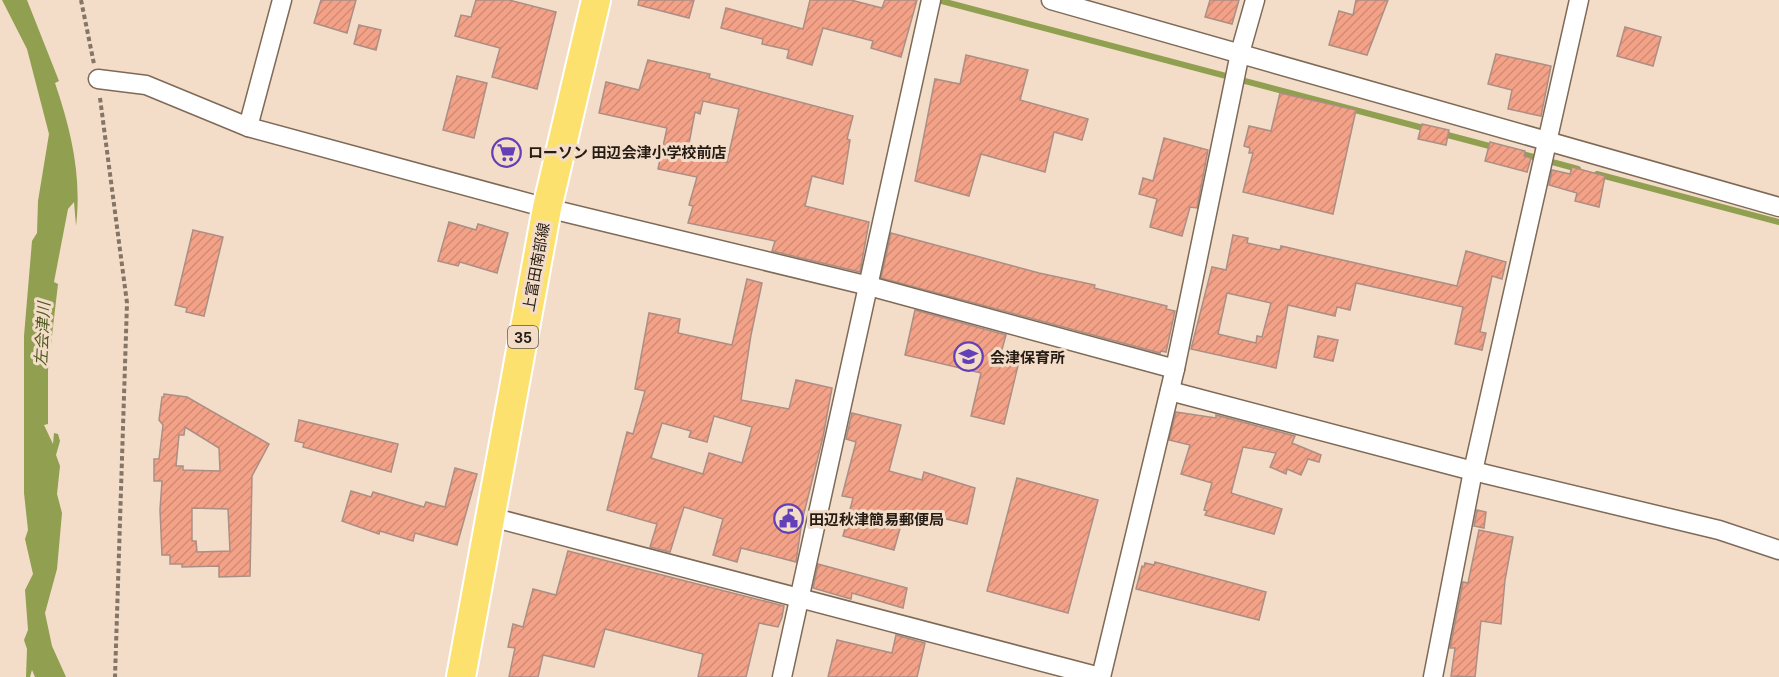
<svg xmlns="http://www.w3.org/2000/svg" width="1779" height="677" font-family="Inter,'Noto Sans JP',sans-serif">
	<style>
		.water { fill: #909f50 }
		.lines { fill: none; stroke-linecap: round; stroke-linejoin: round }
		.stream { stroke: #909f50; stroke-width: 6 }
		.building { fill: url(#building-hatch); stroke: #ab8e85; stroke-width: 1.5; fill-rule: evenodd }
		.minor-casing { stroke: #7e6a57; stroke-width: 21 }
		.primary-casing { stroke: #fff; stroke-width: 32 }
		.path { stroke: #847567; stroke-width: 4; stroke-dasharray: 4.5 3; stroke-linecap: butt }
		.minor { stroke: #fff; stroke-width: 18 }
		.primary { stroke: #fde16e; stroke-width: 28 }
		.labels { text-anchor: middle; dominant-baseline: central; stroke-width: 6; stroke-linejoin: round; paint-order: stroke }
		.shield { fill: #f4ddc8; stroke: #62564a; stroke-width: 1.5 }
		.shield-label { font-size: 14px; font-weight: bold; fill: #241c14 }
		.poi-label { font-size: 15px; font-weight: bold; fill: #241c14; stroke: #f4ddc8; text-anchor: start }
		.street-label { font-size: 15px; fill: #241c14; stroke: #f4ddc8 }
		.water-label { font-size: 16px; font-style: italic; fill: #505a21; stroke: #f4ddc8 }
	</style>
	<defs>
		<pattern id="building-hatch" width="6" height="6" patternUnits="userSpaceOnUse" patternTransform="scale(1.5)"><rect width="6" height="6" fill="#f4a287"/><path d="M-1 1l2-2M0 6l6-6M5 7l2-2" fill="none" stroke="#d18b74"/></pattern>
	</defs>
	<rect width="100%" height="100%" fill="#f4ddc8"/>
	<path class="water" d="M2,0H27L59,81L55,83C71,130 82,176 76,226L74,202L68,209L54,282L58,284L48,370V424L44,425L53,444L54,433L58,434L60,441L56,455L60,466L57,494L62,513L57,569L45,613L52,646L66,677H35L32,670L30,677H26L27,649L24,640L28,630L25,590L33,574L25,539L28,530L24,493V336L32,241L37,233L38,201L49,134L27,49Z"/>
	<g class="lines">
		<g class="stream">
			<path d="M938,0L1427,129"/>
			<path d="M1440,133L1497,148"/>
			<path d="M1519,153L1578,169"/>
			<path d="M1597,174L1779,222"/>
		</g>
	</g>
	<g class="building">
		<path d="M321,0H356L347,33L314,23Z"/>
		<path d="M476,0H509L556,12L537,89L492,77L500,48L455,36L461,15L471,17Z"/>
		<path d="M639,0H694L689,18L638,5Z"/>
		<path d="M810,0H851L882,8L885,0H917L901,57L871,48L873,41L823,28L812,65L787,58L789,50L762,44L763,39L721,28L726,8L803,29Z"/>
		<path d="M1210,0H1239L1232,24L1205,17Z"/>
		<path d="M1356,0H1388L1367,55L1329,45L1339,11L1353,15Z"/>
		<path d="M359,25L381,30L376,50L354,44Z"/>
		<path d="M1625,27L1661,37L1653,66L1617,56Z"/>
		<path d="M1496,54L1551,66L1541,116L1508,109L1512,90L1488,84Z"/>
		<path d="M966,55L1028,70L1020,100L1088,119L1082,140L1054,132L1045,172L981,154L969,196L915,181L935,79L960,84Z"/>
		<path d="M648,60L710,74L709,78L853,116L847,139L850,140L843,184L812,176L805,206L869,222L860,272L772,251L775,241L688,223L693,206L689,205L697,177L658,169L667,128L599,113L606,82L639,90ZM703,101L739,109L727,162L687,154L695,112L700,114Z"/>
		<path d="M457,76L487,83L474,138L443,130Z"/>
		<path d="M1280,93L1356,110L1333,214L1243,192L1253,153H1249L1250,148L1244,146L1249,126L1271,131Z"/>
		<path d="M1422,124L1449,130L1446,145L1418,139Z"/>
		<path d="M1164,138L1208,150L1197,208L1190,207L1182,236L1150,227L1157,199L1139,194L1143,178L1153,181Z"/>
		<path d="M1490,142L1525,151L1524,156L1531,158L1527,172L1485,161Z"/>
		<path d="M1572,167L1605,176L1599,207L1575,201L1577,193L1549,185L1552,170L1570,174Z"/>
		<path d="M449,222L476,230L478,224L508,233L497,273L460,262L458,266L438,261Z"/>
		<path d="M193,230L223,237L204,316L186,312L187,308L175,305Z"/>
		<path d="M891,233L1039,273L1095,285L1094,288L1167,306L1166,309L1175,311L1166,352L1161,351L1160,353L881,278Z"/>
		<path d="M1233,235L1248,238L1247,243L1280,250L1281,246L1457,286L1466,251L1506,262L1502,279L1492,276L1480,332L1486,333L1482,350L1455,344L1463,307L1356,283L1350,310L1337,307L1335,316L1288,305L1276,368L1191,349L1212,267L1226,270ZM1227,293L1271,303L1262,337L1257,336L1256,343L1218,334Z"/>
		<path d="M747,279L762,283L751,335L741,400L789,409L796,380L832,388L823,437L802,521L796,562L741,548L737,562L713,555L723,519L684,507L670,552L650,547L657,524L607,510L627,432L633,434L645,391L635,389L649,313L680,319L678,333L732,345ZM714,416L752,427L742,463L709,453L703,474L651,458L662,423L691,431L689,437L707,442Z"/>
		<path d="M915,310L1006,335L1001,353L1020,357L1004,424L971,416L981,373L905,355Z"/>
		<path d="M1318,336L1338,340L1333,361L1314,357Z"/>
		<path d="M164,394L187,397L269,444L252,476L250,576L219,577V566L182,567V564H170V555H162L160,510L162,481H154V459H159L163,425L159,420L162,397H164ZM185,427L219,448L220,471L183,470V466H176L179,435H184ZM192,508L228,509L230,551L197,552L196,541H192Z"/>
		<path d="M1176,412L1216,418V415L1295,436L1292,443L1321,455L1319,462L1308,459L1301,475L1287,469L1286,474L1270,467L1276,453L1243,447L1231,493L1282,509L1274,534L1205,515L1207,511L1204,510L1212,483L1181,474L1190,445L1169,440Z"/>
		<path d="M852,413L901,425L889,471L922,480L924,472L975,488L967,524L938,517L936,523L904,514L894,550L843,536L853,498L842,496L856,442L846,439Z"/>
		<path d="M299,420L398,444L391,472L303,447L304,443L295,441Z"/>
		<path d="M455,468L477,474L457,545L415,533L413,541L380,531L379,534L342,521L351,491L371,497L373,492L424,507L426,502L445,507Z"/>
		<path d="M1017,478L1098,500L1068,613L987,591Z"/>
		<path d="M1477,510L1486,512L1484,528L1474,526Z"/>
		<path d="M1479,530L1513,537L1505,580L1501,624L1481,621L1475,677L1451,676L1455,648H1450L1463,582L1468,583Z"/>
		<path d="M568,551L784,606L782,617L778,627L759,623L746,677H698L703,654L605,629L594,667L543,655L538,677H509L515,648L508,647L513,624L523,627L533,589L556,595Z"/>
		<path d="M1155,562L1266,592L1259,620L1136,589L1142,566L1144,567L1145,563L1154,565Z"/>
		<path d="M818,564L907,588L903,608L852,593L851,599L813,588Z"/>
		<path d="M896,635L925,643L917,677H828L837,640L892,653Z"/>
	</g>
	<g class="lines">
		<defs>
			<g id="minor">
				<path d="M1051,0L1779,207"/>
				<path d="M98,79L146,85L248,127L547,208L869,286L1175,369"/>
				<path d="M248,127L282,0"/>
				<path d="M1170,391L1473,471L1719,530L1779,550"/>
				<path d="M491,517L1100,677"/>
				<path d="M782,677L931,0"/>
				<path d="M1101,677L1175,369L1240,53L1255,0"/>
				<path d="M1433,677L1473,471L1579,0"/>
			</g>
			<path id="primary" d="M461,677L547,208L596,0"/>
		</defs>
		<use href="#minor" class="minor-casing"/>
		<use href="#primary" class="primary-casing"/>
		<g class="path">
			<path d="M81,0L94,64"/>
			<path d="M100,98L127,303L115,677"/>
		</g>
		<use href="#minor" class="minor"/>
		<use href="#primary" class="primary"/>
	</g>
	<defs>
		<symbol id="supermarket-ring" viewBox="-11 -11 22 22"><circle r="9.5" fill="#f4ddc8" stroke="#6440b8" stroke-width="1.5"/><path d="M-6-5.5h2.5l.6 2H6L4.5 2H-2.5L-4.4-4H-6ZM-1.5 3.2a1.3 1.3 0 1 0 .1 0ZM3 3.2a1.3 1.3 0 1 0 .1 0Z" fill="#6440b8"/></symbol>
		<symbol id="school-ring" viewBox="-11 -11 22 22"><circle r="9.5" fill="#f4ddc8" stroke="#6440b8" stroke-width="1.5"/><path d="M0-5L7-2L0 1L-7-2ZM-4 1L0 2.5L4 1V4Q0 6-4 4Z" fill="#6440b8"/></symbol>
		<symbol id="civic-ring" viewBox="-11 -11 22 22"><circle r="9.5" fill="#f4ddc8" stroke="#6440b8" stroke-width="1.5"/><path d="M-.6-6.5H3V-4.5H.6V-3L4-1V1h2V6H-6V1h2V-1L-.6-3ZM-1.2 2.5V6h2.4V2.5Z" fill="#6440b8"/></symbol>
	</defs>
	<g fill-rule="evenodd">
		<use href="#supermarket-ring" x="490" y="136" width="33" height="33"/>
		<use href="#school-ring" x="952" y="340" width="33" height="33"/>
		<use href="#civic-ring" x="772" y="502" width="33" height="33"/>
	</g>
	<g class="labels">
		<rect class="shield" x="508" y="326" width="30" height="22" rx="4.5"/>
		<g class="shield-label">
			<text x="523" y="337">35</text>
		</g>
		<g class="poi-label">
			<text x="528" y="152">ローソン 田辺会津小学校前店</text>
			<text x="990" y="357">会津保育所</text>
			<text x="809" y="519">田辺秋津簡易郵便局</text>
		</g>
		<g class="street-label">
			<text transform="translate(536 267) rotate(-80)">上富田南部線</text>
		</g>
		<g class="water-label">
			<text transform="translate(42 334) rotate(-87)">左会津川</text>
		</g>
	</g>
</svg>
